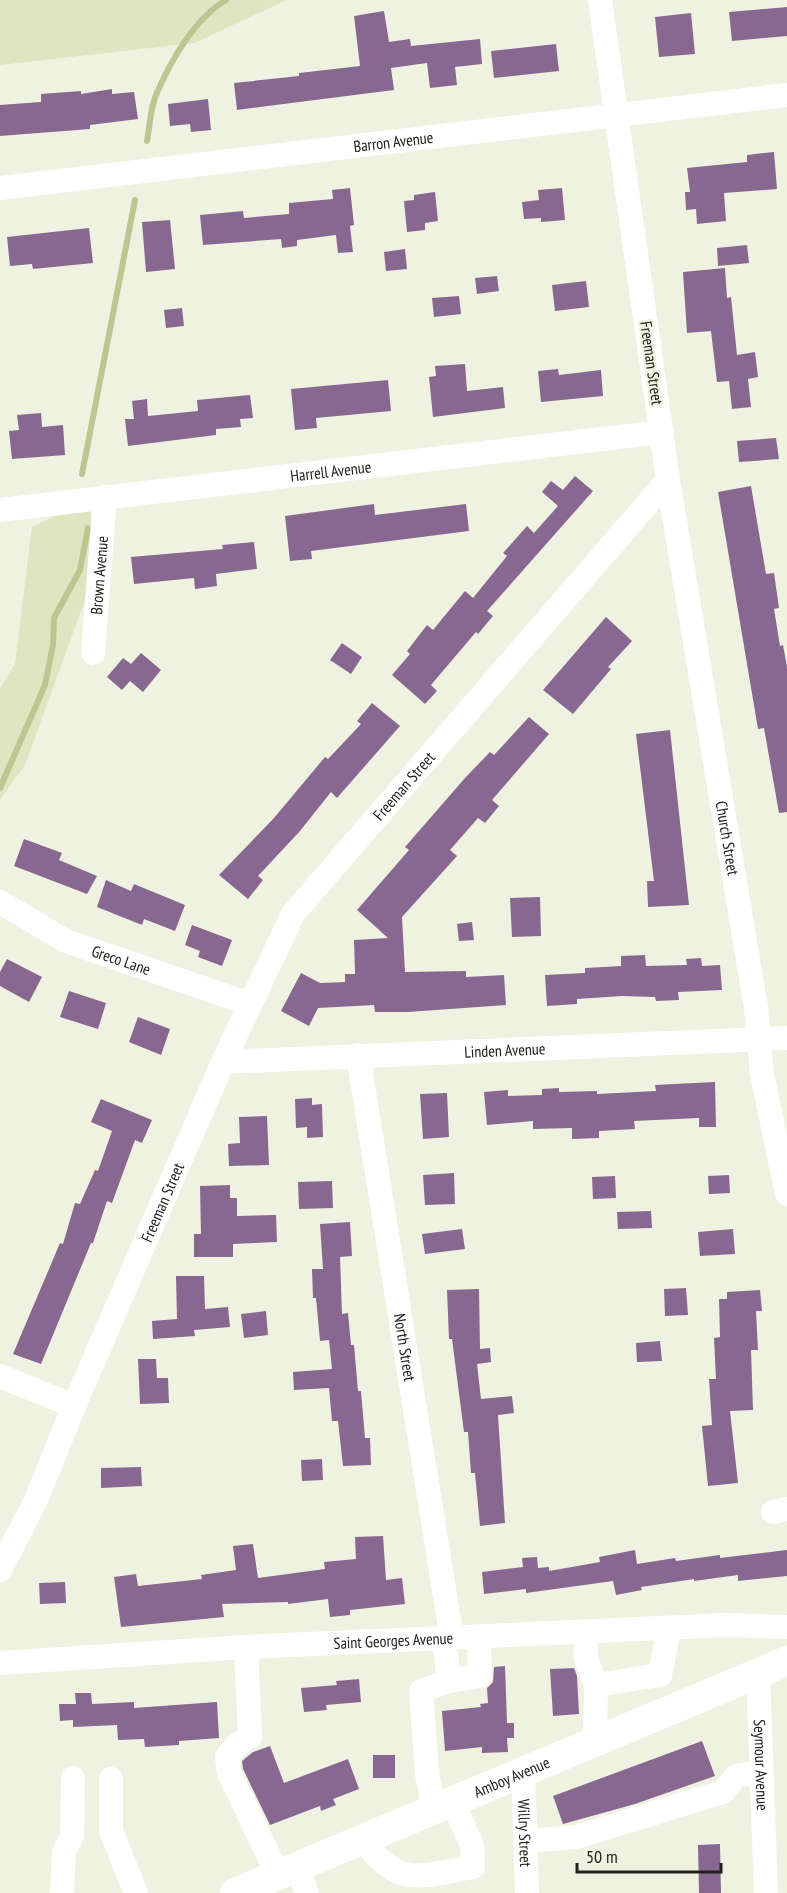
<svg xmlns="http://www.w3.org/2000/svg" width="787" height="1893" font-family="'PT Sans Narrow',sans-serif">
	<style>
		.green { fill: #dfe4c1 }
		.lines { fill: none; stroke-linecap: round; stroke-linejoin: round }
		.stream { stroke: #bfc590; stroke-width: 6 }
		.building { fill: #886890 }
		.minor { stroke: #fff; stroke-width: 24 }
		.major { stroke: #fff; stroke-width: 30 }
		.labels { text-anchor: middle; dominant-baseline: central; stroke-width: 5; stroke-linejoin: round; paint-order: stroke }
		.street-label { font-size: 16px; fill: #20211b; stroke: #eff2e1 }
	</style>
	<rect width="100%" height="100%" fill="#eff2e1"/>
	<g class="green">
		<path d="M0,0H287L194,43L0,65Z"/>
		<path d="M89,501L98,564L25,765L0,800V688L15,664L32,527Z"/>
	</g>
	<g class="lines">
		<g class="stream">
			<path d="M147,141C150,126 150,109 156,95C170,62 194,19 226,0"/>
			<path d="M82,474L135,200"/>
			<path d="M0,788L45,685L53,645L54,618L80,570L88,528"/>
		</g>
	</g>
	<g class="building">
		<path d="M787,7V36L732,41L729,12Z"/>
		<path d="M384,11L389,42L410,39L411,46L480,39L482,64L455,67L457,85L430,88L427,63L391,68L394,90L237,110L234,83L299,76V73L360,66L354,16Z"/>
		<path d="M691,13L695,54L659,57L655,17Z"/>
		<path d="M556,44L559,71L494,78L491,51Z"/>
		<path d="M112,89V94L134,92L138,119L90,125V129L0,136V105L41,102V94L81,91V94Z"/>
		<path d="M208,99L211,130L191,132L190,124L170,126L168,104Z"/>
		<path d="M774,152L777,189L724,193L726,221L697,224L696,209L686,210L685,192H690L687,168L747,162V155Z"/>
		<path d="M350,188L354,225L350,226L353,252L338,253L336,235L297,240V246L282,248L281,239L203,245L200,215L243,211L244,218L289,214V203L333,199L332,190Z"/>
		<path d="M562,188L565,220L541,222V218L524,219L522,202L539,200L538,190Z"/>
		<path d="M435,192L438,221L425,223V230L407,232L404,201L414,200V195Z"/>
		<path d="M170,220L175,269L146,272L142,222Z"/>
		<path d="M89,228L93,263L33,269L32,264L10,266L7,237Z"/>
		<path d="M747,245L749,263L718,266L717,248Z"/>
		<path d="M405,249L407,269L386,271L384,252Z"/>
		<path d="M725,268L727,298L731,297L737,355L755,352L758,377L748,379L751,407L732,409L729,381L717,382L711,331L687,333L683,272Z"/>
		<path d="M497,276L499,291L477,294L475,278Z"/>
		<path d="M586,281L589,307L555,311L552,285Z"/>
		<path d="M459,296L461,314L434,317L432,298Z"/>
		<path d="M182,308L184,326L166,328L164,310Z"/>
		<path d="M465,364L467,391L503,387L505,408L433,417L429,377L436,376L435,366Z"/>
		<path d="M558,369L559,375L601,370L603,396L541,402L538,371Z"/>
		<path d="M388,380L391,411L316,418L317,428L295,430L291,389Z"/>
		<path d="M250,395L253,418L240,419L241,427L216,429V435L128,446L125,419H134L132,401L147,399L148,416L198,411L197,400Z"/>
		<path d="M41,413L42,427L63,425L65,455L12,459L9,431L19,430L17,415Z"/>
		<path d="M776,438L779,459L739,462L737,441Z"/>
		<path d="M575,476L593,491L487,611L493,616L478,634L476,632L431,685L437,691L425,704L392,675L410,654L407,651L427,625L433,630L465,591L473,598L507,556L503,553L527,526L534,533L558,506L542,492L551,481L563,490Z"/>
		<path d="M751,486L766,574L774,573L779,608L774,609L780,646L783,645L787,667V812L779,813L764,728L758,729L718,492Z"/>
		<path d="M374,504L375,515L466,504L469,531L311,551L312,559L290,561L285,516Z"/>
		<path d="M254,542L257,569L216,574L217,586L195,589L194,578L134,584L131,557L223,549L222,545Z"/>
		<path d="M606,617L632,641L608,667L611,669L573,714L543,690Z"/>
		<path d="M342,643L362,657L351,674L330,660Z"/>
		<path d="M141,653L161,670L143,692L130,681L122,690L107,677L123,658L131,664Z"/>
		<path d="M372,703L400,726L337,798L331,792L300,831L258,876L263,880L248,899L219,875L274,818L325,757L328,759L361,724L357,721Z"/>
		<path d="M529,717L549,734L492,800L499,806L485,823L478,818L450,850L457,856L402,917L405,972L466,971V977L504,975L506,1005L408,1012H375L374,1005L318,1008L309,1026L281,1011L301,973L320,983L345,982V974H355L354,940L388,938L357,910L409,850L405,847L465,778L490,752L494,755Z"/>
		<path d="M670,730L689,905L648,907L647,881H654L636,734Z"/>
		<path d="M24,839L62,853L59,860L97,876L87,894L14,866Z"/>
		<path d="M106,880L131,891L134,884L185,905L175,931L144,919L142,925L97,907Z"/>
		<path d="M540,897L541,936L512,937L510,898Z"/>
		<path d="M472,922L474,940L459,941L457,924Z"/>
		<path d="M192,925L232,940L222,966L198,957L200,951L185,945Z"/>
		<path d="M645,955L646,966L687,965L686,959L701,958L702,966L720,965L722,990L678,992L679,1000L656,1001L655,997L622,996L577,999V1004L547,1006L545,975L585,973V968L621,966V956Z"/>
		<path d="M7,959L42,977L29,1002L0,986V972Z"/>
		<path d="M69,991L106,1003L98,1029L60,1017Z"/>
		<path d="M138,1017L170,1029L161,1055L129,1042Z"/>
		<path d="M715,1082L716,1127H699V1118L634,1121L635,1129L599,1131V1138L572,1139V1128L533,1129V1121L487,1125L484,1092L508,1090V1096L542,1095V1089L559,1088V1092L597,1091V1094L656,1091L655,1085Z"/>
		<path d="M447,1093L449,1137L423,1139L420,1094Z"/>
		<path d="M312,1098V1105L322,1104L323,1137L307,1138V1127L296,1128L295,1099Z"/>
		<path d="M101,1099L152,1120L142,1143L135,1140L112,1203L107,1201L93,1243H91L41,1364L13,1354L60,1243L63,1244L75,1203L80,1204L95,1170L98,1171L112,1131L91,1122Z"/>
		<path d="M267,1116L269,1165L229,1166L228,1144L240,1143L239,1117Z"/>
		<path d="M454,1173L455,1204L425,1205L423,1175Z"/>
		<path d="M729,1175L730,1193L709,1194L708,1176Z"/>
		<path d="M615,1176L616,1198L593,1199L592,1177Z"/>
		<path d="M332,1181L333,1208L299,1209L298,1182Z"/>
		<path d="M230,1185V1198H237V1216L276,1215L277,1242L233,1244V1257H194V1234H201L200,1186Z"/>
		<path d="M651,1211L652,1228L618,1229L617,1212Z"/>
		<path d="M350,1222L352,1256L340,1257L342,1314L348,1313L351,1345H354L358,1391H361L365,1438H370L371,1465L343,1466L338,1421H332L329,1388L294,1390L293,1372L332,1369L329,1340L320,1341L316,1298H313L312,1269H323L320,1224Z"/>
		<path d="M462,1229L465,1249L425,1254L422,1234Z"/>
		<path d="M733,1229L735,1254L700,1256L698,1232Z"/>
		<path d="M176,1276H204L205,1309L228,1307L230,1327L194,1330L195,1336L153,1339L152,1321L177,1319Z"/>
		<path d="M686,1288L688,1315L665,1316L664,1289Z"/>
		<path d="M479,1289L480,1349L490,1348L491,1362L477,1364L481,1399L512,1396L514,1413L498,1415L505,1523L480,1526L475,1473H471L468,1432H464L452,1339H449L447,1290Z"/>
		<path d="M760,1290L762,1311H756L758,1350H751L753,1410L730,1411L738,1483L708,1486L702,1426L712,1425L709,1379H716L714,1338L720,1337L719,1299H727V1292Z"/>
		<path d="M266,1311L268,1335L244,1338L241,1314Z"/>
		<path d="M660,1341L662,1361L637,1362L636,1343Z"/>
		<path d="M138,1359H156L157,1378H168L169,1403L140,1404Z"/>
		<path d="M322,1459L323,1480L302,1481L301,1460Z"/>
		<path d="M141,1467L142,1486L101,1488V1468Z"/>
		<path d="M383,1536L386,1580L402,1578L405,1604L350,1610V1615L330,1617L328,1599L288,1604V1602L222,1604L224,1617L121,1627L114,1577L136,1574L138,1586L202,1579L201,1575L236,1570L233,1546L253,1544L258,1578L325,1569L324,1562L356,1559L355,1537Z"/>
		<path d="M635,1550L637,1564L675,1558L676,1561L720,1555V1558L787,1550V1576L738,1581V1575L694,1581V1579L641,1587L642,1590L616,1595L613,1581L526,1593V1589L484,1594L482,1572L523,1567L522,1558L537,1557L538,1568L549,1567V1571L600,1562L599,1557Z"/>
		<path d="M65,1582L66,1603L40,1604L39,1583Z"/>
		<path d="M505,1666L507,1723H514V1738H507L508,1752L482,1753V1747L445,1751L442,1711L481,1707L480,1704L488,1703L487,1688L493,1682L494,1667Z"/>
		<path d="M574,1668L577,1676L579,1714L553,1716L550,1669Z"/>
		<path d="M359,1679L361,1702L326,1705L327,1710L304,1712L301,1688L337,1685L336,1681Z"/>
		<path d="M75,1693H91L92,1704L134,1702V1708L217,1702L219,1738L179,1741V1745L145,1747L144,1739L118,1740L117,1725L73,1727V1720L60,1721L59,1704H76Z"/>
		<path d="M702,1741L715,1776L635,1804L563,1824L553,1796Z"/>
		<path d="M270,1746L284,1783L348,1759L359,1789L333,1799L336,1805L321,1811L320,1806L270,1825L243,1769L242,1761L253,1752Z"/>
		<rect x="373" y="1755" width="22" height="23"/>
		<path d="M720,1844L721,1893H699L698,1845Z"/>
	</g>
	<g class="lines">
		<g class="minor">
			<path id="s1" d="M0,188L787,95"/>
			<path id="s2" d="M668,480L756,1008L762,1074L787,1194"/>
			<path id="s3" d="M0,510L662,432"/>
			<path id="s4" d="M93,653L105,497"/>
			<path id="s5" d="M0,902L66,941L250,1004"/>
			<path id="s6" d="M358,1055L452,1639"/>
			<path id="s7" d="M223,1062L787,1038"/>
			<path d="M0,1376L74,1406"/>
			<path d="M773,1512L787,1509"/>
			<path id="s8" d="M0,1570L36,1500L74,1406L223,1062L293,914L668,480L600,0"/>
			<path d="M585,1633L586,1658L596,1685L595,1741"/>
			<path d="M246,1647L250,1737L237,1745L227,1757L229,1773L278,1875"/>
			<path id="s9" d="M0,1663L246,1647L727,1625L787,1627"/>
			<path id="s10" d="M758,1672L766,1893"/>
			<path d="M660,1675L669,1628"/>
			<path d="M449,1681L480,1676L479,1638"/>
			<path d="M596,1685L660,1675"/>
			<path id="s11" d="M523,1771L527,1893"/>
			<path d="M111,1779V1831L136,1893"/>
			<path d="M434,1810L427,1774L421,1691L449,1681L444,1639"/>
			<path d="M363,1839C398,1889 420,1876 473,1867L472,1845L452,1801"/>
			<path d="M526,1841L576,1837L723,1792L736,1776L761,1772"/>
			<path d="M297,1867L307,1893"/>
			<path d="M62,1893L64,1852L72,1836L73,1778"/>
		</g>
		<path class="major" id="s12" d="M235,1893L787,1661"/>
	</g>
	<g class="labels">
		<g class="street-label">
			<text stroke="none"><textPath href="#s1" startOffset="396">Barron Avenue</textPath></text>
			<text transform="translate(652 363) rotate(82)">Freeman Street</text>
			<text stroke="none"><textPath href="#s3" startOffset="333">Harrell Avenue</textPath></text>
			<text stroke="none"><textPath href="#s4" startOffset="78">Brown Avenue</textPath></text>
			<text stroke="none"><textPath href="#s8" startOffset="888">Freeman Street</textPath></text>
			<text stroke="none"><textPath href="#s2" startOffset="363">Church Street</textPath></text>
			<text stroke="none"><textPath href="#s5" startOffset="135">Greco Lane</textPath></text>
			<text stroke="none"><textPath href="#s7" startOffset="282">Linden Avenue</textPath></text>
			<text stroke="none"><textPath href="#s8" startOffset="402">Freeman Street</textPath></text>
			<text stroke="none"><textPath href="#s6" startOffset="296">North Street</textPath></text>
			<text stroke="none"><textPath href="#s9" startOffset="394">Saint Georges Avenue</textPath></text>
			<text stroke="none"><textPath href="#s10" startOffset="93">Seymour Avenue</textPath></text>
			<text stroke="none"><textPath href="#s12" startOffset="300">Amboy Avenue</textPath></text>
			<text stroke="none"><textPath href="#s11" startOffset="62">Willry Street</textPath></text>
		</g>
	</g>
	<path d="M577 1863v9h144v-9" fill="none" stroke="#20211b" stroke-width="3"/>
	<text x="586" y="1863" font-size="18" fill="#20211b" stroke="#eff2e1" stroke-width="4.5" paint-order="stroke">50 m</text>
</svg>
